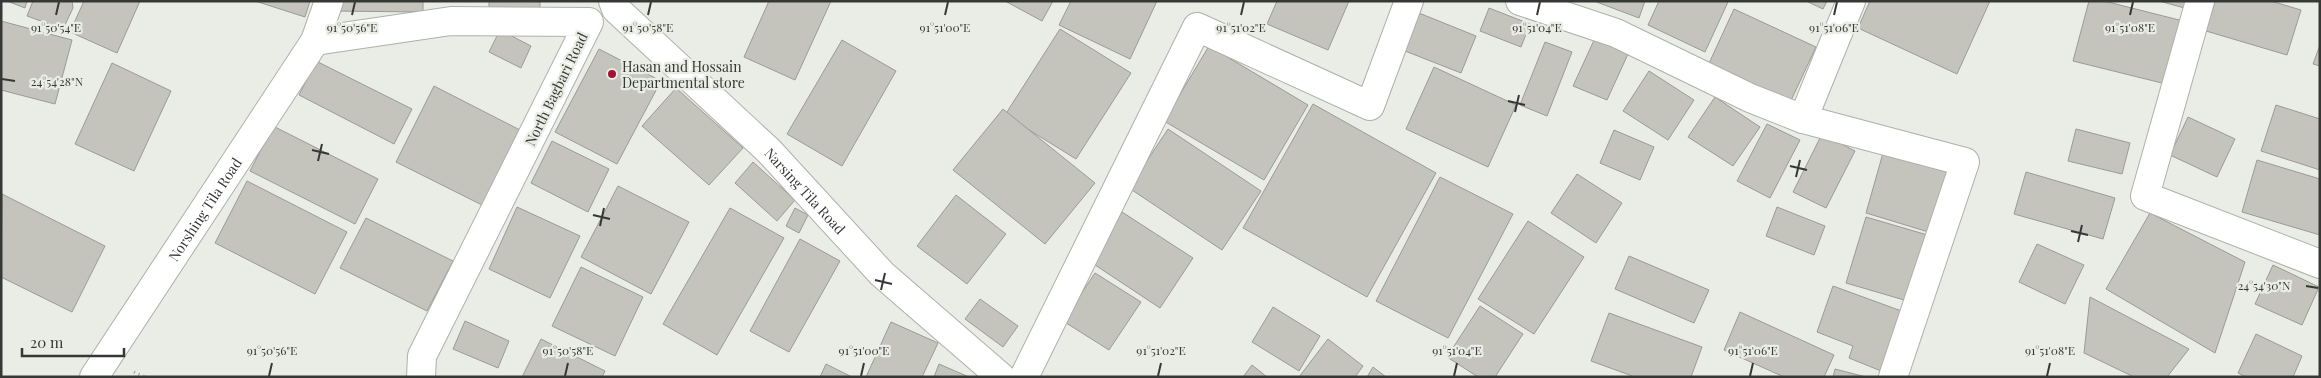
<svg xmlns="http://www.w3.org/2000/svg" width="2321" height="378" font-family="'Playfair Display',serif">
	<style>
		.building { fill: #c4c4bd; stroke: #9a9b94 }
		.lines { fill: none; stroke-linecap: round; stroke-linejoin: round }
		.street-casing { stroke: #adb1aa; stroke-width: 30 }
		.path { stroke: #929590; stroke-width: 3; stroke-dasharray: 1 4; stroke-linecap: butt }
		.street { stroke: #fff; stroke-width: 28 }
		.ticks { fill: none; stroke: #363835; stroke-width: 2 }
		.poi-dot { fill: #a81030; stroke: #e9ede6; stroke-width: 2 }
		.labels { text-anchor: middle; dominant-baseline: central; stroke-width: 4.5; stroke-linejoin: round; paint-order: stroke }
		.poi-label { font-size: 14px; fill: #363835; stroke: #e9ede6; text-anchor: start }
		.street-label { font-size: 14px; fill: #363835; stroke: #e9ede6 }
		.ticks-label { font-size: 12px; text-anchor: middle; fill: #363835; stroke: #e9ede6; stroke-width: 4.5; stroke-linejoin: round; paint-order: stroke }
	</style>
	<rect width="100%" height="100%" fill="#e9ede6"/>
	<g class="building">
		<path d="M7,1H27L25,8Z"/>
		<path d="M33,1H72L73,8L63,29L27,16Z"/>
		<path d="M84,1H140L117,53L70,32Z"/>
		<path d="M255,1H310L305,17Z"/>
		<path d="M336,1H423V12L332,11Z"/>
		<path d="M489,1H540V14L489,12Z"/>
		<path d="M769,1H831L795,80L744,57Z"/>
		<path d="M1005,1H1053L1042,21Z"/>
		<path d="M1071,1H1157L1130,59L1059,25Z"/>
		<path d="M1277,1H1349L1328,50L1267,24Z"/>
		<path d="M1594,1H1645L1639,18Z"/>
		<path d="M1659,1H1726L1728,2L1705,52L1648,25Z"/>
		<path d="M1806,1H1827L1823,9Z"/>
		<path d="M1870,1H1990L1957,74L1858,28Z"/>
		<path d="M2089,1H2104L2191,23L2174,86L2073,61Z"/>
		<path d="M2159,1H2190L2188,9Z"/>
		<path d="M2215,1H2271L2301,10L2287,55L2206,31Z"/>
		<path d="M1489,8L1530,24L1521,47L1480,31Z"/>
		<path d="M1734,9L1816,47L1787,109L1705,72Z"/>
		<path d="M1414,11L1476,36L1461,73L1400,49Z"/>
		<path d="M1,21L72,40L55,104L1,90Z"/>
		<path d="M1060,29L1131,73L1076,159L1005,115Z"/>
		<path d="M500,30L531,46L521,68L489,52Z"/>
		<path d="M1595,38L1628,54L1607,100L1573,86Z"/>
		<path d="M842,40L896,71L842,166L787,134Z"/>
		<path d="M1545,42L1572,52L1547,116L1520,105Z"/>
		<path d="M2320,45V66L2313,64Z"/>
		<path d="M1209,46L1308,105L1264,180L1164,121Z"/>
		<path d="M599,49L661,81L617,164L555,132Z"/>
		<path d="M316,61L412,109L394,144L299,95Z"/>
		<path d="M112,63L171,91L134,171L75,144Z"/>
		<path d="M1434,67L1516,105L1488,167L1406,129Z"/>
		<path d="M1649,71L1694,100L1668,140L1623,111Z"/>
		<path d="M434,86L520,130L482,205L396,162Z"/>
		<path d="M676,88L743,148L709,185L642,126Z"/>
		<path d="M1715,97L1760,127L1733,166L1688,137Z"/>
		<path d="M1313,104L1436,173L1367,297L1243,228Z"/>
		<path d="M2276,105L2320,119V170L2261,151Z"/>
		<path d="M1003,109L1095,183L1045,244L953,170Z"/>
		<path d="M2188,117L2235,139L2217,177L2170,155Z"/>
		<path d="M1767,124L1800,140L1770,198L1737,181Z"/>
		<path d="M273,126L378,179L355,224L250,171Z"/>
		<path d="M1168,129L1261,191L1222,250L1129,188Z"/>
		<path d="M2076,129L2130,143L2122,174L2068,161Z"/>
		<path d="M1614,130L1654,147L1640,180L1600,163Z"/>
		<path d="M1822,134L1855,151L1826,208L1793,192Z"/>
		<path d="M552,141L609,169L588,212L531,183Z"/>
		<path d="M1885,146L1955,167L1935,234L1866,213Z"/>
		<path d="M2257,160L2320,179V235L2242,212Z"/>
		<path d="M753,162L795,200L777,221L735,183Z"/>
		<path d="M2026,172L2115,198L2103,239L2014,214Z"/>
		<path d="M1577,174L1622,203L1596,243L1551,213Z"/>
		<path d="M1440,177L1513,214L1448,338L1376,301Z"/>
		<path d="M247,181L347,232L315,294L215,243Z"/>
		<path d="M618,186L689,222L651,294L581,257Z"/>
		<path d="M2,194L105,246L72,312L1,277Z"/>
		<path d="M956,195L1006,234L967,284L917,246Z"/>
		<path d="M517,207L580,236L550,298L489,269Z"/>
		<path d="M1777,207L1825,226L1814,255L1766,236Z"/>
		<path d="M730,208L784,238L717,355L663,324Z"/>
		<path d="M795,208L808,215L799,233L786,226Z"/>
		<path d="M1122,212L1193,258L1160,308L1089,261Z"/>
		<path d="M2150,213L2245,262L2215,353L2106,289Z"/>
		<path d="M1866,217L1931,236L1911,302L1846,283Z"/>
		<path d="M366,218L453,261L427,311L340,268Z"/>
		<path d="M1528,221L1584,257L1534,334L1478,299Z"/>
		<path d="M800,239L840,261L789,352L750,331Z"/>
		<path d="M2037,244L2084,265L2065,304L2019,282Z"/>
		<path d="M1629,256L1709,290L1694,323L1615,289Z"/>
		<path d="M2273,265L2319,287L2302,325L2255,304Z"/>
		<path d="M581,267L643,297L615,356L552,326Z"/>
		<path d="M1095,273L1141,302L1109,350L1063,321Z"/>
		<path d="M1833,286L1907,313L1886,373L1849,358L1853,346L1817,332Z"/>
		<path d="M2090,297L2189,349L2167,377H2134L2084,353Z"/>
		<path d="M980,299L1018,326L1003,347L965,319Z"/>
		<path d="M1480,306L1523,334L1495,377H1478L1447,357Z"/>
		<path d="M1273,307L1320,336L1299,371L1252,342Z"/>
		<path d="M1740,312L1834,355L1824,377H1784L1724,350Z"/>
		<path d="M1609,313L1702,347L1691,377H1635L1591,361Z"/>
		<path d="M465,321L509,341L498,368L453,349Z"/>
		<path d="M891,322L938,343L922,377H866Z"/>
		<path d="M2256,334L2302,356L2293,377H2246L2238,373Z"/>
		<path d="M541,339L605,371L602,377H522Z"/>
		<path d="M1328,339L1363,366L1355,377H1299Z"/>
		<path d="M826,364L852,377H820Z"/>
		<path d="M939,364L969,377H934Z"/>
		<path d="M1252,365L1267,377H1243Z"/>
		<path d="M1373,367L1386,377H1367Z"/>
		<path d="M1835,369L1866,377H1833Z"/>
	</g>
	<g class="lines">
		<defs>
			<g id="street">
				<path id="s1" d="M613,1L616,9L769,151L882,274L1001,377"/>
				<path d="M1520,1L1616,33L1750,98L1803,119L1965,162L1893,377"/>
				<path d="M2200,1L2145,196L2320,264"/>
				<path d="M315,41L451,21L589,22L422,356L421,377"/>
				<path d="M1803,119L1851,1"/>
				<path id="s2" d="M94,377L315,41L329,1"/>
				<path d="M1024,377L1197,27L1370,106L1409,1"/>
			</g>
		</defs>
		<use href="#street" class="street-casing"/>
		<path class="path" d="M134,372L145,377"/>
		<use href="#street" class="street"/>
	</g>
	<path class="ticks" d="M56,15L59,2M352,15L355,2M648,15L651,2M945,15L948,2M1241,15L1244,2M1537,15L1540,2M1834,15L1837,2M2130,15L2133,2M2,79L15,81M1508,101L1525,105M1515,112L1519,95M312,150L329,154M318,161L322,144M1790,166L1807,170M1796,177L1800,160M593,215L610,219M600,226L604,208M2071,231L2088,235M2078,242L2082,225M875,280L892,284M2306,286L2318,288M881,290L885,273M269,376L272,363M565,376L568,363M861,376L864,363M1158,376L1161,363M1454,376L1457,363M1750,376L1753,363M2047,376L2050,363"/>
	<circle class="poi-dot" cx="612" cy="74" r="5"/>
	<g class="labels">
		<g class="poi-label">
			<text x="622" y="66">Hasan and Hossain<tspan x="622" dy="16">Departmental store</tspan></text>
		</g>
		<g class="street-label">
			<text transform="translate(556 89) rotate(-64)">North Bagbari Road</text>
			<text stroke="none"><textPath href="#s1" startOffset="271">Narsing Tila Road</textPath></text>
			<text stroke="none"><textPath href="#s2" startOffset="201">Norshing Tila Road</textPath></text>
		</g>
	</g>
	<g class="ticks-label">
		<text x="56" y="32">91°50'54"E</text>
		<text x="352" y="32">91°50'56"E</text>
		<text x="648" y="32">91°50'58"E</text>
		<text x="945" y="32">91°51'00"E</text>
		<text x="1241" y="32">91°51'02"E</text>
		<text x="1537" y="32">91°51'04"E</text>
		<text x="1834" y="32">91°51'06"E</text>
		<text x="2130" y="32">91°51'08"E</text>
		<text x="57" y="86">24°54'28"N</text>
		<text x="2264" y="290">24°54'30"N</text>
		<text x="272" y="355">91°50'56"E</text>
		<text x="568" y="355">91°50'58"E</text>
		<text x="864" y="355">91°51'00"E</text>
		<text x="1161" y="355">91°51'02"E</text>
		<text x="1457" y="355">91°51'04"E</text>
		<text x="1753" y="355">91°51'06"E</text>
		<text x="2050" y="355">91°51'08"E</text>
	</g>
	<rect width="2321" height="378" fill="none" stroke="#363835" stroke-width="5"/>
	<path d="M22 348v8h102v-8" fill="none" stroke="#363835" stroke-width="2.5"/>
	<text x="30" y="348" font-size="15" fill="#363835" stroke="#e9ede6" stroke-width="4" paint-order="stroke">20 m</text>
</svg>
